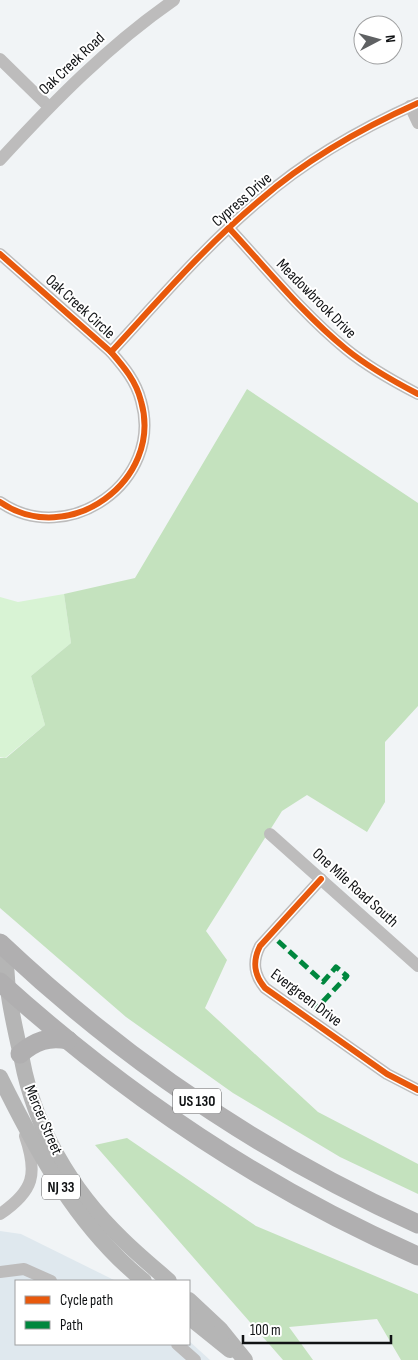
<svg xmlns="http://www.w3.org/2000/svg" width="418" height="1360" font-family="'Sofia Sans Condensed',sans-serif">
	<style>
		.built { fill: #dfe8ee }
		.green { fill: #d8f3d4 }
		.forest { fill: #c4e2be }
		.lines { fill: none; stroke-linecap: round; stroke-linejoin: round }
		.minor { stroke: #bdbcbc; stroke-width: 12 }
		.major { stroke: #b5b5b5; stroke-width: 16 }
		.highway { stroke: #b0afb0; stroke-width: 19 }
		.quiet { stroke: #00873e; stroke-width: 5; stroke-dasharray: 10 5; stroke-linecap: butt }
		.cycleway-casing { stroke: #fff; stroke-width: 9 }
		.cycleway { stroke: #e8590c; stroke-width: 6 }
		.labels { text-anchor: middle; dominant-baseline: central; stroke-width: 4; stroke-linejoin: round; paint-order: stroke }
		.shield { fill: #fff; stroke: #58595a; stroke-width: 1 }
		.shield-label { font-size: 15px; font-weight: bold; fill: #101214 }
		.street-label { font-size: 16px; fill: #101214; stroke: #fff }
	</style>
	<rect width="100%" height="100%" fill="#f1f4f6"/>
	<path class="built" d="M0,1231L21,1234L116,1281H16V1344H189V1341L210,1360H0Z"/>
	<path class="green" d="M64,594L71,643L31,676L45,725L5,758L0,757V597L18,602Z"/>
	<g class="forest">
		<path d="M247,389L418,503V706L385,742V802L367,832L307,795L282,811L206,931L227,960L205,1008L318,1112L418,1164V1194L340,1157L233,1093L126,1017L0,908V758H6L45,725L31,676L71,643L64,594L135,578Z"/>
		<path d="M127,1138L256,1226L418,1294V1360H401L377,1319L289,1327L313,1360H283L95,1145Z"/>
	</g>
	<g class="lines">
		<g class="minor">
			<path d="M0,59L49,107"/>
			<path d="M410,106L418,123"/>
			<path d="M0,160C53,102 109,45 174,0"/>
			<path d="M229,228C266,268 304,315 346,349C368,367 393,381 418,394"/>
			<path d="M0,254L111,352C124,367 136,381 141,401C164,481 68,549 0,502"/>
			<path d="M111,352C159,300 205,246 260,200C307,159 362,128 418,103"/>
			<path d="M270,834L418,966"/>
			<path d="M321,879L260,946C252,962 254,975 265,988L387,1074L418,1090"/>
			<path d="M0,1214C34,1191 38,1174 25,1136"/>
			<path d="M0,1272L24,1269L51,1281"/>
			<path d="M177,1344L195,1360"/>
		</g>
		<g class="major">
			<path d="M0,949C8,960 6,976 8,989C11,1013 17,1037 22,1060C35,1128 71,1190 121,1238C136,1253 153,1267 169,1281"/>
			<path d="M0,1077C37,1152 78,1228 144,1281"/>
			<path d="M189,1300L220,1329L245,1360"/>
			<path d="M189,1317L230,1350"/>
		</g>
		<g class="highway">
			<path d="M0,943C124,1060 262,1154 418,1224"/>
			<path d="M0,982C124,1094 264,1189 418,1256"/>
			<path d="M20,1054C35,1041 49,1036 68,1040"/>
		</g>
		<path class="quiet" d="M278,941L323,982L336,967L347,976L317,1008L316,1011"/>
		<defs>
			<g id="cycleway">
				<path d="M229,228C266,268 304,315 346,349C368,367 393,381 418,394"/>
				<path d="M0,254L111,352C124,367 136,381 141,401C164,481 68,549 0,502"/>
				<path d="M111,352C159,300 205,246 260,200C307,159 362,128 418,103"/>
				<path d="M321,879L260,946C252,962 254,975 265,988L387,1074L418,1090"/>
			</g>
		</defs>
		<use href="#cycleway" class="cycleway-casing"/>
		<use href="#cycleway" class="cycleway"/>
	</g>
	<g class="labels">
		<g class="shield">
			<rect x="173" y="1088.5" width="48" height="25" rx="4"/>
			<rect x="42" y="1174.5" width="38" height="25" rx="4"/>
		</g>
		<g class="shield-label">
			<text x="197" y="1101">US 130</text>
			<text x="61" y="1187">NJ 33</text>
		</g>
		<g class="street-label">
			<text transform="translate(72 64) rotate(-43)">Oak Creek Road</text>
			<text transform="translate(242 200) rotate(-41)">Cypress Drive</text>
			<text transform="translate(316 299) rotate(45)">Meadowbrook Drive</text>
			<text transform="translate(80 307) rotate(42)">Oak Creek Circle</text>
			<text transform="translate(355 888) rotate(42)">One Mile Road South</text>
			<text transform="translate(306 998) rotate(37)">Evergreen Drive</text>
			<text transform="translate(43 1120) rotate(67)">Mercer Street</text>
		</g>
	</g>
	<rect x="15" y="1280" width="175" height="65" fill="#ffffff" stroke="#9fa0a1"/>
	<rect x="25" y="1296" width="25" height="8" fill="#e8590c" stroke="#9fa0a1"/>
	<text x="60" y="1305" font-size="15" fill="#101214">Cycle path</text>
	<rect x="25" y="1321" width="25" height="8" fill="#00873e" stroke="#9fa0a1"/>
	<text x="60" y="1330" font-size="15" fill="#101214">Path</text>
	<g transform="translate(378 40) rotate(84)"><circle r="24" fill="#ffffff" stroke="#9fa0a1"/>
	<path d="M0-4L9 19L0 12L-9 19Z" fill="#5f6163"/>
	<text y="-8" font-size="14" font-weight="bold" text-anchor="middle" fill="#101214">N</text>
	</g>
	<path d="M243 1335v8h148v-8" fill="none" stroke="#101214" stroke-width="2.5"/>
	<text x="250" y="1335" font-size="15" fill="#101214" stroke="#ffffff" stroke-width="4" paint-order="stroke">100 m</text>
</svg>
